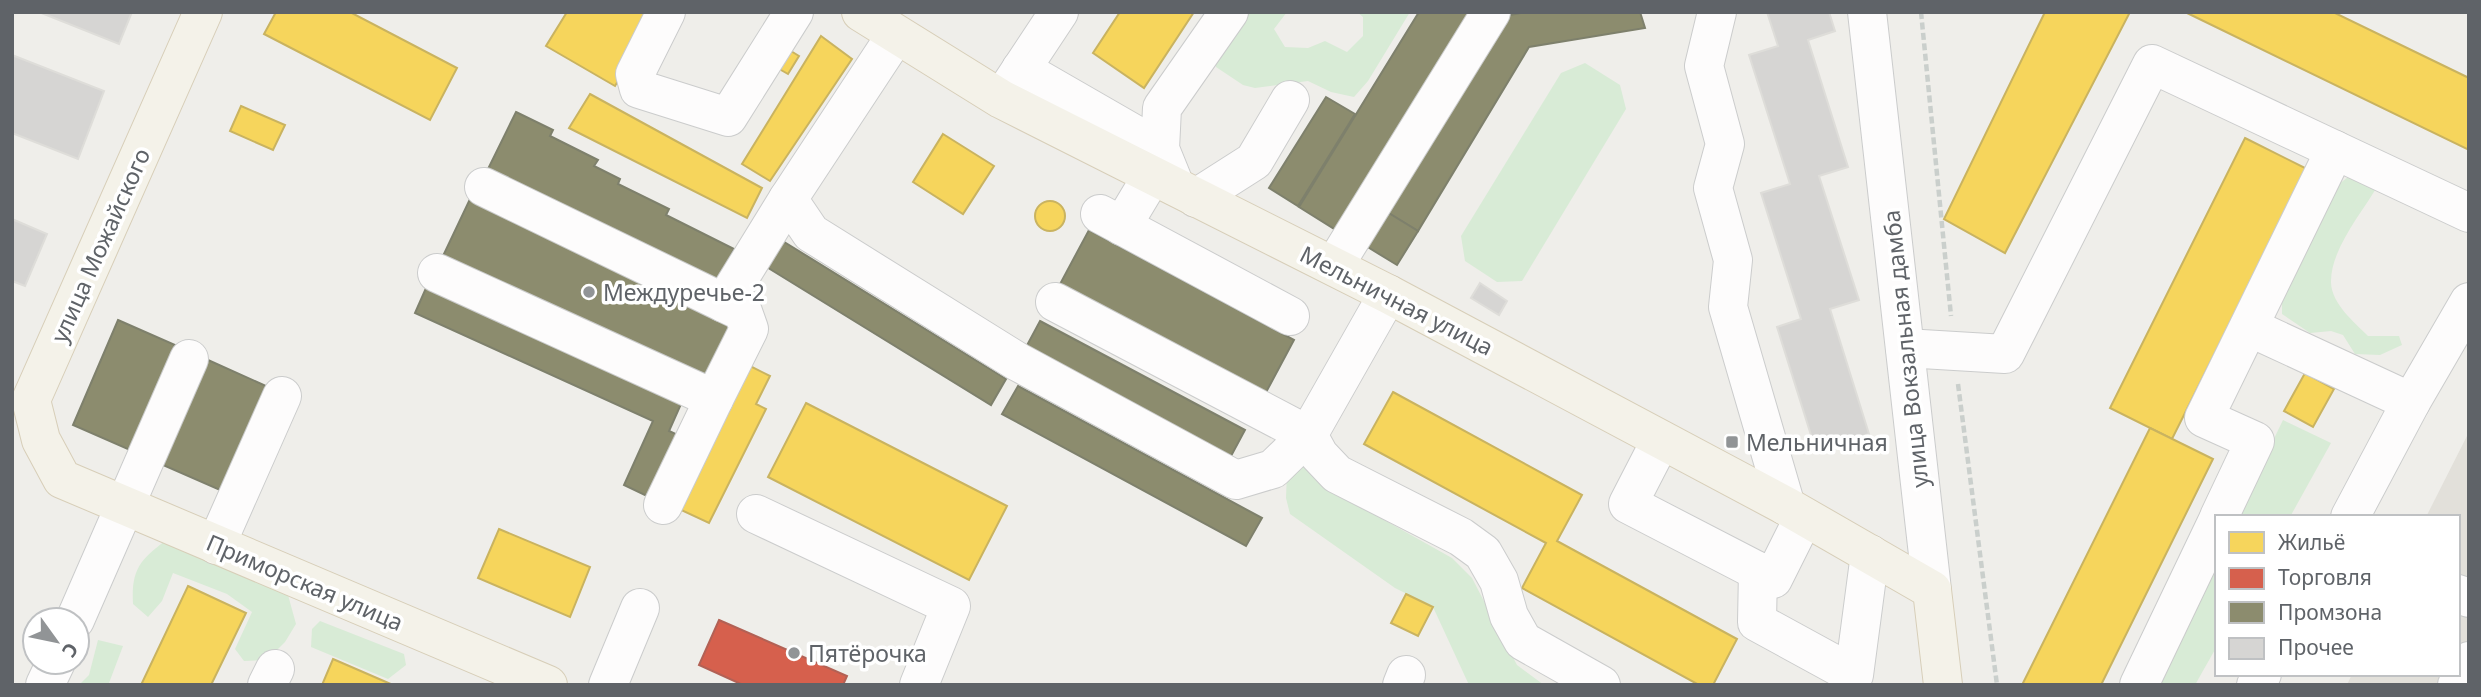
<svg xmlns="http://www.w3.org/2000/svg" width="2481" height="697" font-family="'Noto Sans',sans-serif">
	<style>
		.education { fill: #e2e0da }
		.green { fill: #d8ebd6 }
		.homes { fill: #f6d55c; stroke: #c9b360; stroke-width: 2 }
		.shops { fill: #d6604d; stroke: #b26155; stroke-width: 2 }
		.industry { fill: #8c8c6e; stroke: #7e806c; stroke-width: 2 }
		.building { fill: #d6d5d3; stroke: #deddd9; stroke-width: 2 }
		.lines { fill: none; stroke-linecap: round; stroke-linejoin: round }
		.minor-casing { stroke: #cbcccc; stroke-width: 40 }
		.major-casing { stroke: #d7ceb8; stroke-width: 40 }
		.path { stroke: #cacfcc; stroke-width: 4.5; stroke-dasharray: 7 3.5; stroke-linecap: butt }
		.minor { stroke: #fdfcfc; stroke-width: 38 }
		.major { stroke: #f4f2e9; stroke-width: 38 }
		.poi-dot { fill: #919496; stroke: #fff; stroke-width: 2.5 }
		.labels { text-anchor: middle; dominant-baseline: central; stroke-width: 7; stroke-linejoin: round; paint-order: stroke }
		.street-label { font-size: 23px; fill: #5f6368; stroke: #fff }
		.poi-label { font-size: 23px; fill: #5f6368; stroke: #fff; text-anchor: start }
	</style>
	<rect width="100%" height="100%" fill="#efeeea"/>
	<path class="education" d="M2469,432V685H2347L2352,674H2458V517H2426Z"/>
	<g class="green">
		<path d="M1242,12H1287L1274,29L1285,47L1308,48L1325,41L1347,52L1363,36V17L1357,12H1410L1368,81L1354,97L1331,92L1308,81L1255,88L1243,85L1216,67L1215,52Z"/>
		<path d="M1585,63L1620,85L1626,109L1522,281L1497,282L1465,261L1461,236L1561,73Z"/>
		<path d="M2352,174L2378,185C2363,212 2330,249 2331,283C2332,304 2354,322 2368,336H2399L2402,345L2380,355L2355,354L2343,335L2331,331L2310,333L2282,314V288L2330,191Z"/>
		<path d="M2283,420L2331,443L2290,517H2236Z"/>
		<path d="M1304,464L1329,489L1452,558L1472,578L1517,665L1544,685H1469L1433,607L1395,588L1290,514L1286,498L1287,472Z"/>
		<path d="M169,538L285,584L296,624L285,642L267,660L244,661L235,649L252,612L227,594L173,573L162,601L148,617L133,604C131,568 141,559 169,538Z"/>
		<path d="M2217,556V646L2195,685H2154Z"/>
		<path d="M320,621L404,654L406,665L388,679L311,647L312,629Z"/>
		<path d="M98,640L123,646L109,683L79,685L89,675Z"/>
	</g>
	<g class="homes">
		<path d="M276,12H350L457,68L430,120L264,34Z"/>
		<path d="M567,12H659L615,86L546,46Z"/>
		<path d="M1120,12H1194L1144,88L1093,53Z"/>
		<path d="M2045,12H2130L2005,253L1944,219Z"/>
		<path d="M2185,12H2333L2469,78V150Z"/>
		<path d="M821,36L852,59L770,181L742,164Z"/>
		<path d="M786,48L799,56L788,74L774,66Z"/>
		<path d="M590,94L762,188L747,218L569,128Z"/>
		<path d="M241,106L285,125L273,150L230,131Z"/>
		<path d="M943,134L994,166L963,214L913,182Z"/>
		<path d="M2245,138L2307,169L2172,439L2110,408Z"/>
		<circle cx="1050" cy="216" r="15"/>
		<path d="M748,365L770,376L756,404L766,409L709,523L677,508Z"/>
		<path d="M2305,373L2334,389L2313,427L2284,411Z"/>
		<path d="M1393,392L1582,495L1557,541L1737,639L1713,685H1699L1522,588L1546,543L1364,444Z"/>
		<path d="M806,403L1007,506L969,580L768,477Z"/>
		<path d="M2150,428L2213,459L2101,685H2022Z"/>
		<path d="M499,529L590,567L570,617L478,578Z"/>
		<path d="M188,586L246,613L211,685H141Z"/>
		<path d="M1406,594L1433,607L1418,636L1391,623Z"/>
		<path d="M333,659L393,685H322Z"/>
	</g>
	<path class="shops" d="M719,620L847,676L843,685H743L699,665Z"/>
	<g class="industry">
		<path d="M1419,12H1471L1336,230L1299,207Z"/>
		<path d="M1526,12H1640L1645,28L1529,47L1418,231L1387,212L1505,16Z"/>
		<path d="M1326,97L1355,114L1298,206L1269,188Z"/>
		<path d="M516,112L553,130L550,136L598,160L594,166L620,179L618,184L669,209L666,215L734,249L718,283L487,171Z"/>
		<path d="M470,199L735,327L708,384L443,256Z"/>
		<path d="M1387,212L1418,231L1397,265L1366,246Z"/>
		<path d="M1089,230L1294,340L1264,396L1059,286Z"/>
		<path d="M781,240L1006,379L991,405L765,266Z"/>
		<path d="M426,288L681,404L669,431L680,436L651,498L624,485L653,421L415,313Z"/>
		<path d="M118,320L175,345L130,450L73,425Z"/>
		<path d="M1040,321L1245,430L1230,458L1025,349Z"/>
		<path d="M208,360L266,386L220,490L163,465Z"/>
		<path d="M1018,386L1262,518L1246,546L1002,414Z"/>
	</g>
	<g class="building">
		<path d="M39,12H132L119,44Z"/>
		<path d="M1767,12H1829L1835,31L1808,40L1848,167L1819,176L1859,300L1830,309L1869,434L1816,451L1777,327L1801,319L1761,193L1790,184L1749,55L1778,46Z"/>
		<path d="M12,55L104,91L78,159L12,133Z"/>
		<path d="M12,219L47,234L25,286L12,281Z"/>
		<path d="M1480,283L1507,301L1499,315L1471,298Z"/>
	</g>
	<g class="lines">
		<defs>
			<g id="minor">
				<path d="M666,12L635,74L639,89L728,117L794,12"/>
				<path d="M1717,12L1704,66L1725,144L1713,188L1733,260L1728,307L1786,506"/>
				<path d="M1867,12L1932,590"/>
				<path d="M896,35L788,199L811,233L1018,362L1236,480L1273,469L1308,435L1055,302"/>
				<path d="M1021,69L1160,149"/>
				<path d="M1008,89L1059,12"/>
				<path d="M1175,186L1160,149L1162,108L1229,12"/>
				<path d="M484,187L724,303L788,199"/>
				<path d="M1196,198L1254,161L1290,100"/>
				<path d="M1100,214L1290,316"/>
				<path d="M1122,226L1152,176"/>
				<path d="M1334,266L1491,12"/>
				<path d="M437,273L714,399L749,329L743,312L724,303"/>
				<path d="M1388,294L1308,435L1319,455L1337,474L1461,537L1483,553L1499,581L1509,616L1523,641L1601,685"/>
				<path d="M2249,327L2411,402"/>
				<path d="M1905,348L2005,354L2152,64L2469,213"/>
				<path d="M1661,440L1628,504L1773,579L1804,517"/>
				<path d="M663,505L714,399"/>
				<path d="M756,514L951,606L919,685"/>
				<path d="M2219,517L2255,441L2204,418L2335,150"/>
				<path d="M2350,517L2411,402L2469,302"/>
				<path d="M216,545L282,396"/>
				<path d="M1758,571L1757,622L1854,675L1870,554"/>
				<path d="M2458,594L2469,598"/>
				<path d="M75,620L189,359"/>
				<path d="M45,685L56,662"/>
				<path d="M267,685L275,669"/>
				<path d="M608,685L640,608"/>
				<path d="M1402,685L1406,675"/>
				<path d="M2139,685L2217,522"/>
				<path d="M2256,685L2262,674"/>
				<path d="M2457,685L2469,661"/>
			</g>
			<g id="major">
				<path d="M203,12L31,400L41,440L62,479L548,685"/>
				<path d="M861,12L1001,99L1388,294L1786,506L1932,590L1943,685"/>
			</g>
		</defs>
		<use href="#minor" class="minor-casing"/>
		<use href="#major" class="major-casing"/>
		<g class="path">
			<path d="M1921,12L1951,316"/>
			<path d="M1958,384L1997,685"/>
		</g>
		<use href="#minor" class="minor"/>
		<use href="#major" class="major"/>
	</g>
	<g class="poi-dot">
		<circle cx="589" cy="292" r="7"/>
		<rect x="1725" y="435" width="14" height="14" rx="3.5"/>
		<circle cx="794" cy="653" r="7"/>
	</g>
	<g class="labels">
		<g class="street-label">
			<text transform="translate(100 245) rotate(-66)">улица Можайского</text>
			<text transform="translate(1397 300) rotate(27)">Мельничная улица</text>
			<text transform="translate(1905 349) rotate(-96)">улица Вокзальная дамба</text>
			<text transform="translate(305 582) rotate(23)">Приморская улица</text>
		</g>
		<g class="poi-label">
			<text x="603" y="292">Междуречье-2</text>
			<text x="1746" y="442">Мельничная</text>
			<text x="808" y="653">Пятёрочка</text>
		</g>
	</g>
	<rect width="2481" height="697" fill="none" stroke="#5f6368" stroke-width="28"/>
	<rect x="2215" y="515" width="245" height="161" fill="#ffffff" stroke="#bfc1c3" stroke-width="2"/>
	<rect x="2229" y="532" width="35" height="21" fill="#f6d55c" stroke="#bfc1c3" stroke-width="2"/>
	<text x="2278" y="550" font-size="21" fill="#5f6368">Жильё</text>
	<rect x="2229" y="568" width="35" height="21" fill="#d6604d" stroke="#bfc1c3" stroke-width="2"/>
	<text x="2278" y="585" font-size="21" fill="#5f6368">Торговля</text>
	<rect x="2229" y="602" width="35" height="21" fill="#8c8c6e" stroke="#bfc1c3" stroke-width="2"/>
	<text x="2278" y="620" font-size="21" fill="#5f6368">Промзона</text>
	<rect x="2229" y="638" width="35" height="21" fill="#d6d5d3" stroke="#bfc1c3" stroke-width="2"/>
	<text x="2278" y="655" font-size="21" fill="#5f6368">Прочее</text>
	<g transform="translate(56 641) rotate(123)"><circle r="33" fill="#ffffff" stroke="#bfc1c3" stroke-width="2"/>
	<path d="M0-5L12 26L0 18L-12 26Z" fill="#919496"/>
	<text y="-10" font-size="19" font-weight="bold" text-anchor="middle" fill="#5f6368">С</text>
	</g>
</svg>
